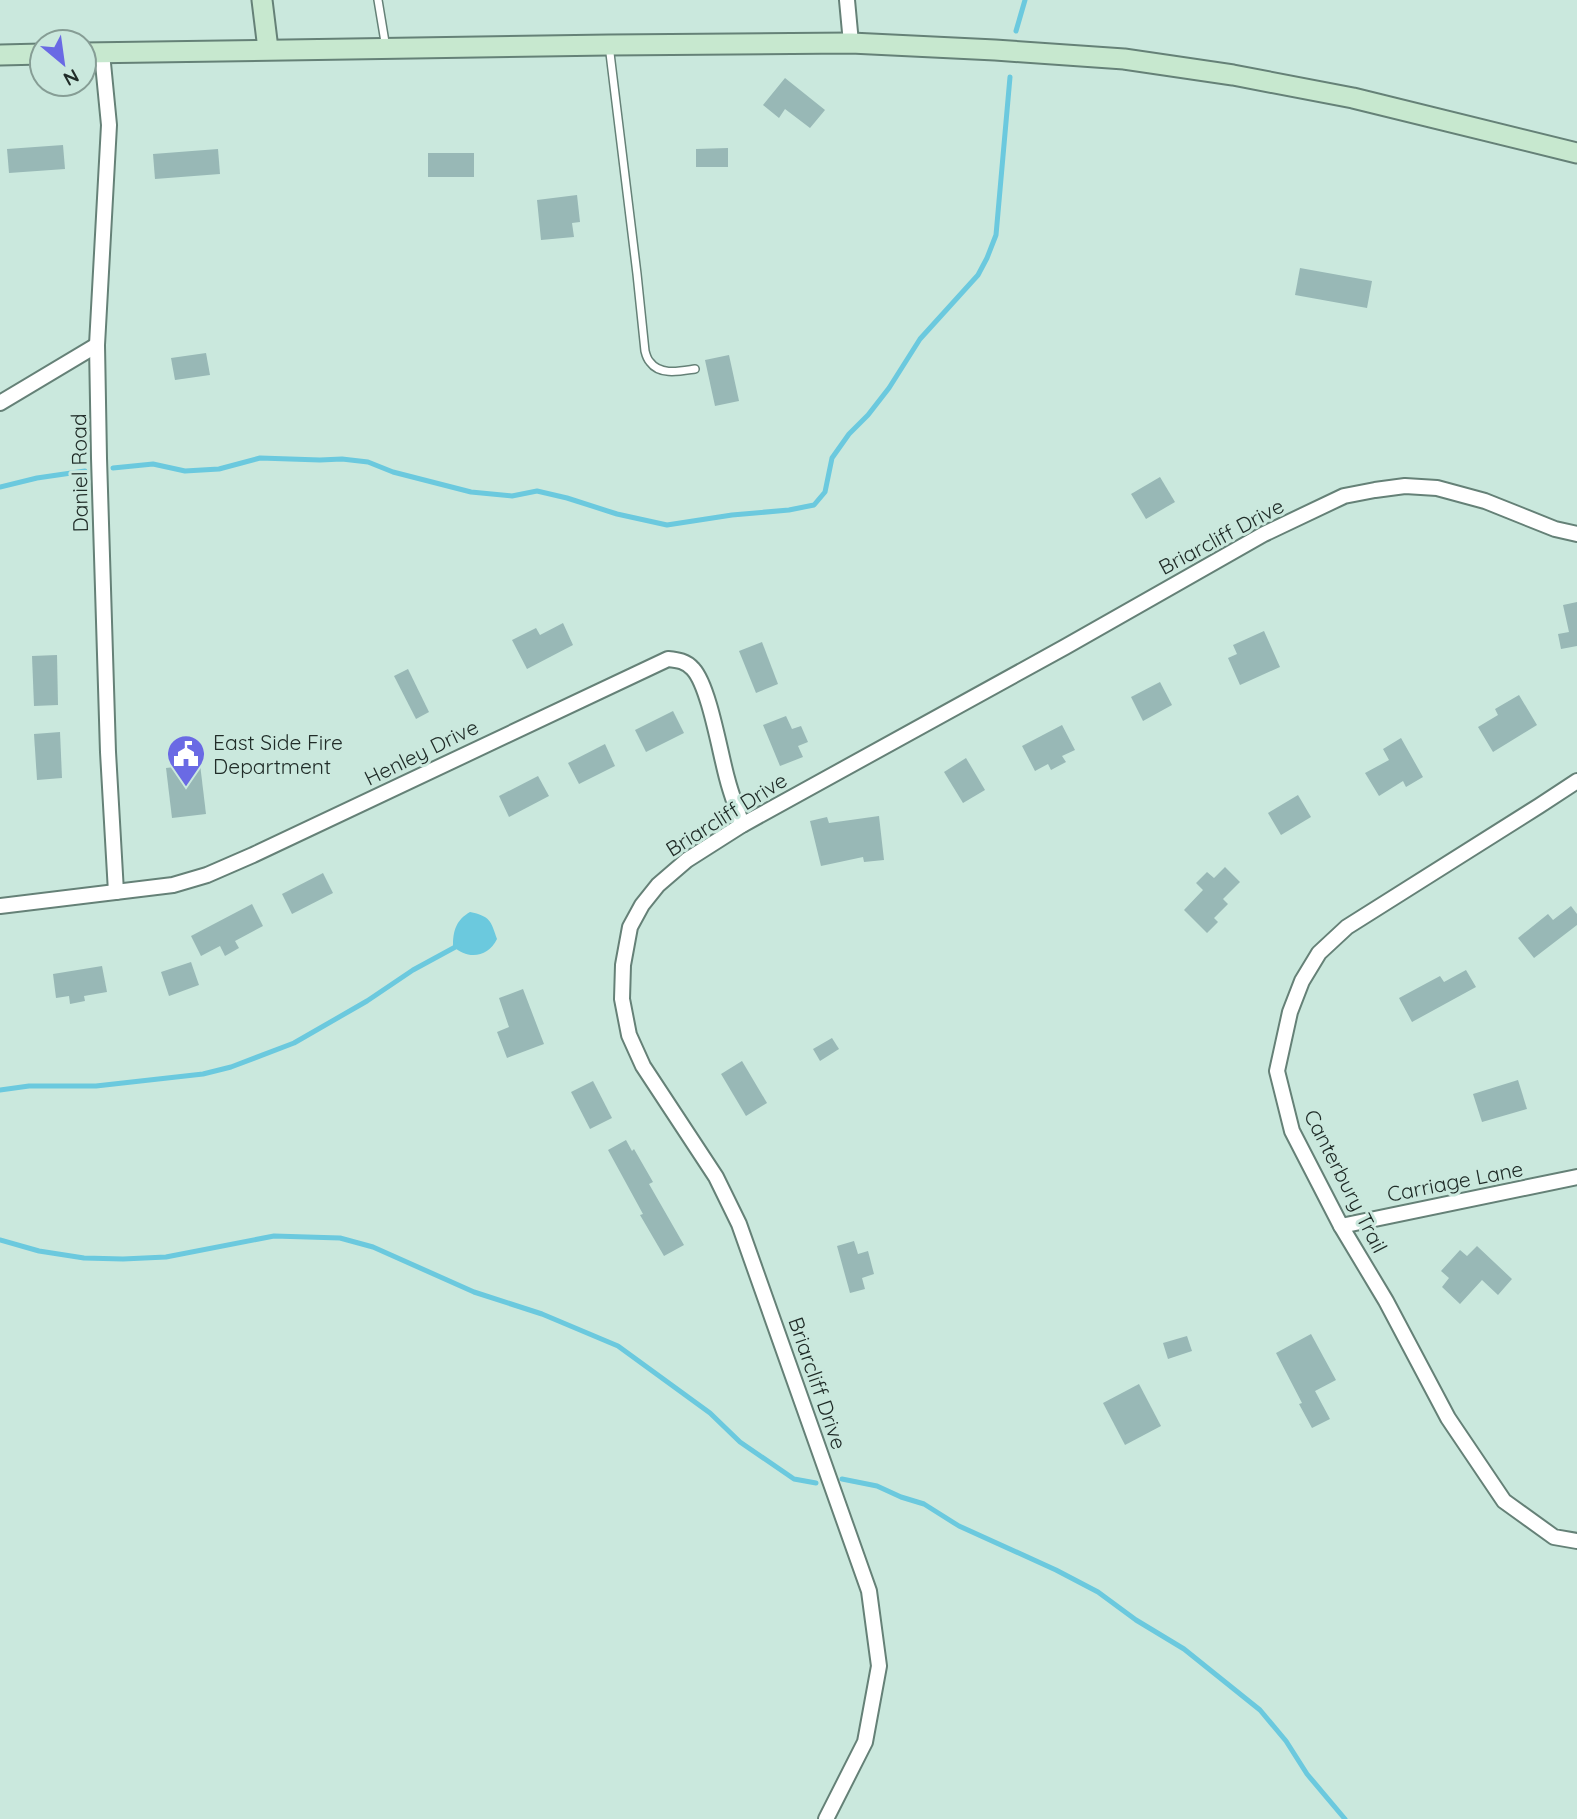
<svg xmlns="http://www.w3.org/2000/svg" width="1577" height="1819" font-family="Quicksand,sans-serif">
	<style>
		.water { fill: #6bc9de }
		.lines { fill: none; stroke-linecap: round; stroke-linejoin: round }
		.stream { stroke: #6bc9de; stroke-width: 5 }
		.building { fill: #98b8b6 }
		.lane-casing { stroke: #658177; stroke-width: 10 }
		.street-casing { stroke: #658177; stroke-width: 18 }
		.secondary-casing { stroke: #658177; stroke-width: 23 }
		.lane { stroke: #fff; stroke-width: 7 }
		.street { stroke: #fff; stroke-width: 14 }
		.secondary { stroke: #c7e8cf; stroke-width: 19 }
		.labels { text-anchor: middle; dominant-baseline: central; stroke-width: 6; stroke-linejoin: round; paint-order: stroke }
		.street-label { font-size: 21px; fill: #202c28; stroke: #cae8dd }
		.poi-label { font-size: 21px; fill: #202c28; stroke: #cae8dd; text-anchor: start }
	</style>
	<rect width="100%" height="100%" fill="#cae8dd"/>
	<path class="water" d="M470,912C490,916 491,921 497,939C488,958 467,960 453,946C453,931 456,920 470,912Z"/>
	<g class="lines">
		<g class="stream">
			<path d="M1016,31L1025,0"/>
			<path d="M113,468L153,464L185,471L219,469L260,458L320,460L342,459L368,462L393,472L471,492L512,496L537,491L567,498L617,514L667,525L732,515L789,510L814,505L825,492L832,458L849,434L868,415L889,388L920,339L978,275L987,258L996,235L1010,77"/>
			<path d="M0,487L37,478L85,471"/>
			<path d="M0,1090L29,1086H96L203,1074L231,1067L294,1043L367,1001L413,970L459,945"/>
			<path d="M0,1240L39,1251L84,1258L123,1259L166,1257L274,1236L340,1238L373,1247L474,1292L542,1314L618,1346L710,1413L740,1442L794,1479L816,1483"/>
			<path d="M842,1479L877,1486L901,1497L924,1504L959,1526L1056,1570L1098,1592L1136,1620L1184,1649L1260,1710L1286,1741L1307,1774L1345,1819"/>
		</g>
	</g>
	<g class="building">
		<path d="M785,78L825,110L810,128L785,109L779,118L763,105Z"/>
		<path d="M63,145L65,169L9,173L7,149Z"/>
		<path d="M728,148V167H696V149Z"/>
		<path d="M218,149L220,174L155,179L153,154Z"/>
		<rect x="428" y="153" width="46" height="24"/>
		<path d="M577,195L580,222L572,223L574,237L541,240L537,200Z"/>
		<path d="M1300,268L1372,281L1367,308L1295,295Z"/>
		<path d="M206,353L210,375L175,380L171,358Z"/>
		<path d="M729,355L739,401L715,406L705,360Z"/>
		<path d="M1160,477L1175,502L1146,519L1131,494Z"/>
		<path d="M1577,602V646L1561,649L1558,634L1569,632L1563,605Z"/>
		<path d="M563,623L573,645L527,669L512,640L536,628L540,635Z"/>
		<path d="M1264,631L1280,667L1240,685L1228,658L1237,654L1233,645Z"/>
		<path d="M762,642L778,684L756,693L739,651Z"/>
		<path d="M57,655L58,705L34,706L32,656Z"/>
		<path d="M408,669L429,712L416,719L394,676Z"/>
		<path d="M1160,682L1172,705L1143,721L1131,697Z"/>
		<path d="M1519,695L1537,725L1493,752L1478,727L1498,715L1495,709Z"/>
		<path d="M673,711L684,733L646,752L635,730Z"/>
		<path d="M786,716L792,729L801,726L808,742L798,746L803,757L780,766L763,725Z"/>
		<path d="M1062,725L1075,750L1062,756L1066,762L1051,770L1048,764L1035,771L1022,746Z"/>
		<path d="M60,732L62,778L37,780L34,734Z"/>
		<path d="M1401,738L1423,777L1406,787L1403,781L1379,796L1365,773L1389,760L1383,749Z"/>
		<path d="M605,744L615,766L579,784L568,763Z"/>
		<path d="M966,758L985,790L963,803L944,772Z"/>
		<path d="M200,764L206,814L172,818L166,768Z"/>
		<path d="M538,776L549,796L509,817L499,796Z"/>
		<path d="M1298,795L1311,817L1281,835L1268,813Z"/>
		<path d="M879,816L884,860L864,862L863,857L821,866L810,821L827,817L829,823Z"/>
		<path d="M1225,867L1240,882L1223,899L1228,904L1214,918L1218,922L1207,933L1184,910L1203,890L1196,883L1207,872L1214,878Z"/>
		<path d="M323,873L333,893L292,914L282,894Z"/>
		<path d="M252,904L263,926L235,941L239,948L225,956L220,946L201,956L191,936Z"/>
		<path d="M1571,906L1577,914V925L1534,958L1518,938L1548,914L1553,920Z"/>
		<path d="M191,962L199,985L169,996L161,972Z"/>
		<path d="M102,966L107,992L84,996L85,1001L70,1004L69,996L56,998L53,974Z"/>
		<path d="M1466,970L1476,987L1412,1022L1399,998L1440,976L1444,982Z"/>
		<path d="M523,989L544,1044L507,1058L497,1032L509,1027L499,998Z"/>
		<path d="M832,1038L839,1049L820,1061L813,1049Z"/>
		<path d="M742,1061L767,1103L746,1116L721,1074Z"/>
		<path d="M1518,1080L1527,1109L1482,1122L1473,1094Z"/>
		<path d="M593,1081L612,1118L590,1129L571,1092Z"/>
		<path d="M626,1140L632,1151L634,1149L653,1182L649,1184L684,1245L664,1256L640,1215L643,1214L608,1150Z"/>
		<path d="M854,1241L858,1254L868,1251L874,1274L862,1278L865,1289L850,1293L837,1246Z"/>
		<path d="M1477,1246L1512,1279L1498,1295L1482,1280L1460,1304L1442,1287L1449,1278L1441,1271L1460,1250L1467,1256Z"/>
		<path d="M1311,1334L1336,1380L1315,1391L1330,1419L1312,1428L1299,1404L1302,1403L1276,1353Z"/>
		<path d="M1187,1336L1192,1351L1168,1359L1163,1343Z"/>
		<path d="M1139,1384L1161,1426L1125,1445L1103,1403Z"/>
	</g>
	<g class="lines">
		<defs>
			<g id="lane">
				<path d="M378,0L386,48"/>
				<path d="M609,45L637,274L645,351C646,355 647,359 650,362C660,376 681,371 695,369"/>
			</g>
			<g id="street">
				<path d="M847,0L851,43"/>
				<path d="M102,53L109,125L97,345L99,458L108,752L116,892"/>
				<path d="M0,403L97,345"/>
				<path d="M1577,781L1539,806L1347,927L1319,953L1302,981L1290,1012L1277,1071L1292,1131L1341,1226L1386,1301L1448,1418L1504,1501L1554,1537L1577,1541"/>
				<path d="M0,906L173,885L207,875L253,855L668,659C678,660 686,661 693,669C709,686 720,753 727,778C731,794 737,809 742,825"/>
				<path d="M1341,1226L1577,1177"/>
				<path d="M826,1819L865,1742L879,1666L869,1591L739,1224L716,1177L643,1066L629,1035L622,999L623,965L630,927L642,905L658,885L687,860L742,825L1065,647L1264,534L1344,496L1375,490L1405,486L1437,488L1485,501L1555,529L1577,534"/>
			</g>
			<g id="secondary">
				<path d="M262,0L268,49"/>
				<path d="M84,53L609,45L851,43L995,50L1124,59L1233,75L1353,98L1577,153"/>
				<path d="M0,55L42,54"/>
			</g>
		</defs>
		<use href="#lane" class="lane-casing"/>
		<use href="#street" class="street-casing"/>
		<use href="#secondary" class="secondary-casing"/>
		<use href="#lane" class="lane"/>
		<use href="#street" class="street"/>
		<use href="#secondary" class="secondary"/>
	</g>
	<defs>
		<symbol id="civic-pin" viewBox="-11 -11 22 30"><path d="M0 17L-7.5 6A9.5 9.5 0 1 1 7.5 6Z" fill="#6a6ae4" stroke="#cae8dd"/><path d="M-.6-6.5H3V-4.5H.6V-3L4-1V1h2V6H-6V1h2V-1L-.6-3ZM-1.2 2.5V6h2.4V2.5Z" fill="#fff"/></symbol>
	</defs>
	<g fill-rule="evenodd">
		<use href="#civic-pin" x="164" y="732" width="44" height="60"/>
	</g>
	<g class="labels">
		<g class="street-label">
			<text transform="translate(79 473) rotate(-91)">Daniel Road</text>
			<text transform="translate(1221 536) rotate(-28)">Briarcliff Drive</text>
			<text transform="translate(421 752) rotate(-26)">Henley Drive</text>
			<text transform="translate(726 814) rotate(-32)">Briarcliff Drive</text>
			<text transform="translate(1346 1181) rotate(63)">Canterbury Trail</text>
			<text transform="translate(1455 1181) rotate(-11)">Carriage Lane</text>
			<text transform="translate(818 1383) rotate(71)">Briarcliff Drive</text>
		</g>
		<g class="poi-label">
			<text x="213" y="742">East Side Fire<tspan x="213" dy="24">Department</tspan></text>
		</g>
	</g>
	<g transform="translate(63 63) rotate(151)"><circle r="33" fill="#cae8dd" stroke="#869d95" stroke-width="2"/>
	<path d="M0-5L12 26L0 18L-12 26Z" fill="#6a6ae4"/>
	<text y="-10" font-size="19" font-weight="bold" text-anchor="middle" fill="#202c28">N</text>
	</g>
</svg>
